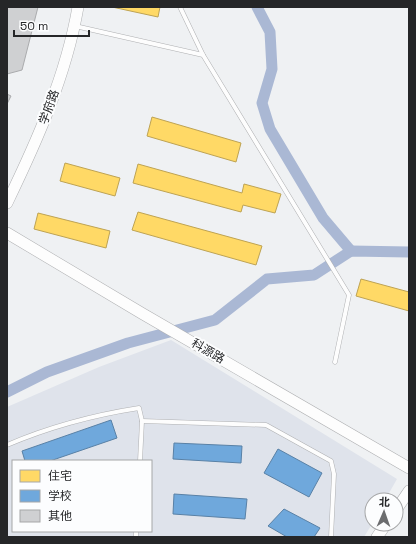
<svg xmlns="http://www.w3.org/2000/svg" width="416" height="544" font-family="'Space Grotesk','Noto Sans SC',sans-serif">
	<style>
		.built { fill: #dfe3eb; fill-rule: evenodd }
		.homes { fill: #ffd966; stroke: #bea353 }
		.schools { fill: #6fa8dc; stroke: #5981a6 }
		.lines { fill: none; stroke-linecap: round; stroke-linejoin: round }
		.canal { stroke: #aab8d4; stroke-width: 11 }
		.building { fill: #cfd0d2; stroke: #aaabad }
		.lane-casing { stroke: #afb0b2; stroke-width: 5 }
		.secondary-casing { stroke: #afb0b2; stroke-width: 12 }
		.lane { stroke: #fdfdfd; stroke-width: 4 }
		.secondary { stroke: #fdfdfd; stroke-width: 11 }
		.labels { text-anchor: middle; dominant-baseline: central; stroke-width: 4; stroke-linejoin: round; paint-order: stroke }
		.street-label { font-size: 12px; fill: #252628; stroke: #fcfdfe }
	</style>
	<rect width="100%" height="100%" fill="#eff1f3"/>
	<path class="built" d="M171,340L397,479L385,500H372V524L364,537H7V407L99,367ZM13,461H151V531H13Z"/>
	<g class="homes">
		<path d="M112,7H160L158,17Z"/>
		<path d="M152,117L241,143L236,162L147,136Z"/>
		<path d="M65,163L120,178L115,196L60,181Z"/>
		<path d="M138,164L242,193L244,184L281,194L275,213L243,205L241,212L133,183Z"/>
		<path d="M138,212L262,246L256,265L132,230Z"/>
		<path d="M38,213L110,231L106,248L34,229Z"/>
		<path d="M361,279L409,292V311L356,296Z"/>
	</g>
	<g class="schools">
		<path d="M111,420L117,438L50,461H25L22,451Z"/>
		<path d="M174,443L242,446L241,463L173,459Z"/>
		<path d="M278,449L322,473L309,497L264,473Z"/>
		<path d="M174,494L247,499L245,519L173,514Z"/>
		<path d="M284,509L320,528L314,537H287L268,526Z"/>
	</g>
	<g class="lines">
		<g class="canal">
			<path d="M257,7L270,32L272,69L262,103L270,129L323,218L351,251"/>
			<path d="M7,392L47,372L128,343L215,320L267,279L314,275L351,251L409,252"/>
		</g>
	</g>
	<g class="building">
		<path d="M7,7H38L22,70L7,74Z"/>
		<path d="M7,94L11,96L7,104Z"/>
	</g>
	<g class="lines">
		<defs>
			<g id="lane">
				<path d="M180,7L203,55"/>
				<path d="M75,26L203,55L349,295L335,362"/>
				<path d="M142,421L266,425L331,461L334,474L331,537"/>
				<path d="M7,445C49,427 94,415 139,408L142,421L140,461"/>
				<path d="M136,537V531"/>
			</g>
			<g id="secondary">
				<path d="M7,203C37,141 66,76 78,7"/>
				<path d="M7,233L143,314L409,468"/>
				<path d="M396,510L409,491"/>
				<path d="M377,537L386,524"/>
			</g>
		</defs>
		<use href="#lane" class="lane-casing"/>
		<use href="#secondary" class="secondary-casing"/>
		<use href="#lane" class="lane"/>
		<use href="#secondary" class="secondary"/>
	</g>
	<g class="labels">
		<g class="street-label">
			<text transform="translate(49 107) rotate(-70)">学府路</text>
			<text transform="translate(208 351) rotate(30)">科源路</text>
		</g>
	</g>
	<rect width="416" height="544" fill="none" stroke="#252628" stroke-width="16"/>
	<rect x="12" y="460" width="140" height="72" fill="#fcfdfe" stroke="#a6a7a8"/>
	<rect x="20" y="470" width="20" height="12" fill="#ffd966" stroke="#a6a7a8"/>
	<text x="48" y="480" font-size="12" fill="#252628">住宅</text>
	<rect x="20" y="490" width="20" height="12" fill="#6fa8dc" stroke="#a6a7a8"/>
	<text x="48" y="500" font-size="12" fill="#252628">学校</text>
	<rect x="20" y="510" width="20" height="12" fill="#cfd0d2" stroke="#a6a7a8"/>
	<text x="48" y="520" font-size="12" fill="#252628">其他</text>
	<g transform="translate(384 512) rotate(2)"><circle r="19" fill="#fcfdfe" stroke="#a6a7a8"/>
	<path d="M0-3L7 15L0 10L-7 15Z" fill="#6c6d6f"/>
	<text y="-6" font-size="11" font-weight="bold" text-anchor="middle" fill="#252628">北</text>
	</g>
	<path d="M14 30v6h75v-6" fill="none" stroke="#252628" stroke-width="2"/>
	<text x="20" y="30" font-size="12" fill="#252628" stroke="#fcfdfe" stroke-width="3" paint-order="stroke">50 m</text>
</svg>
